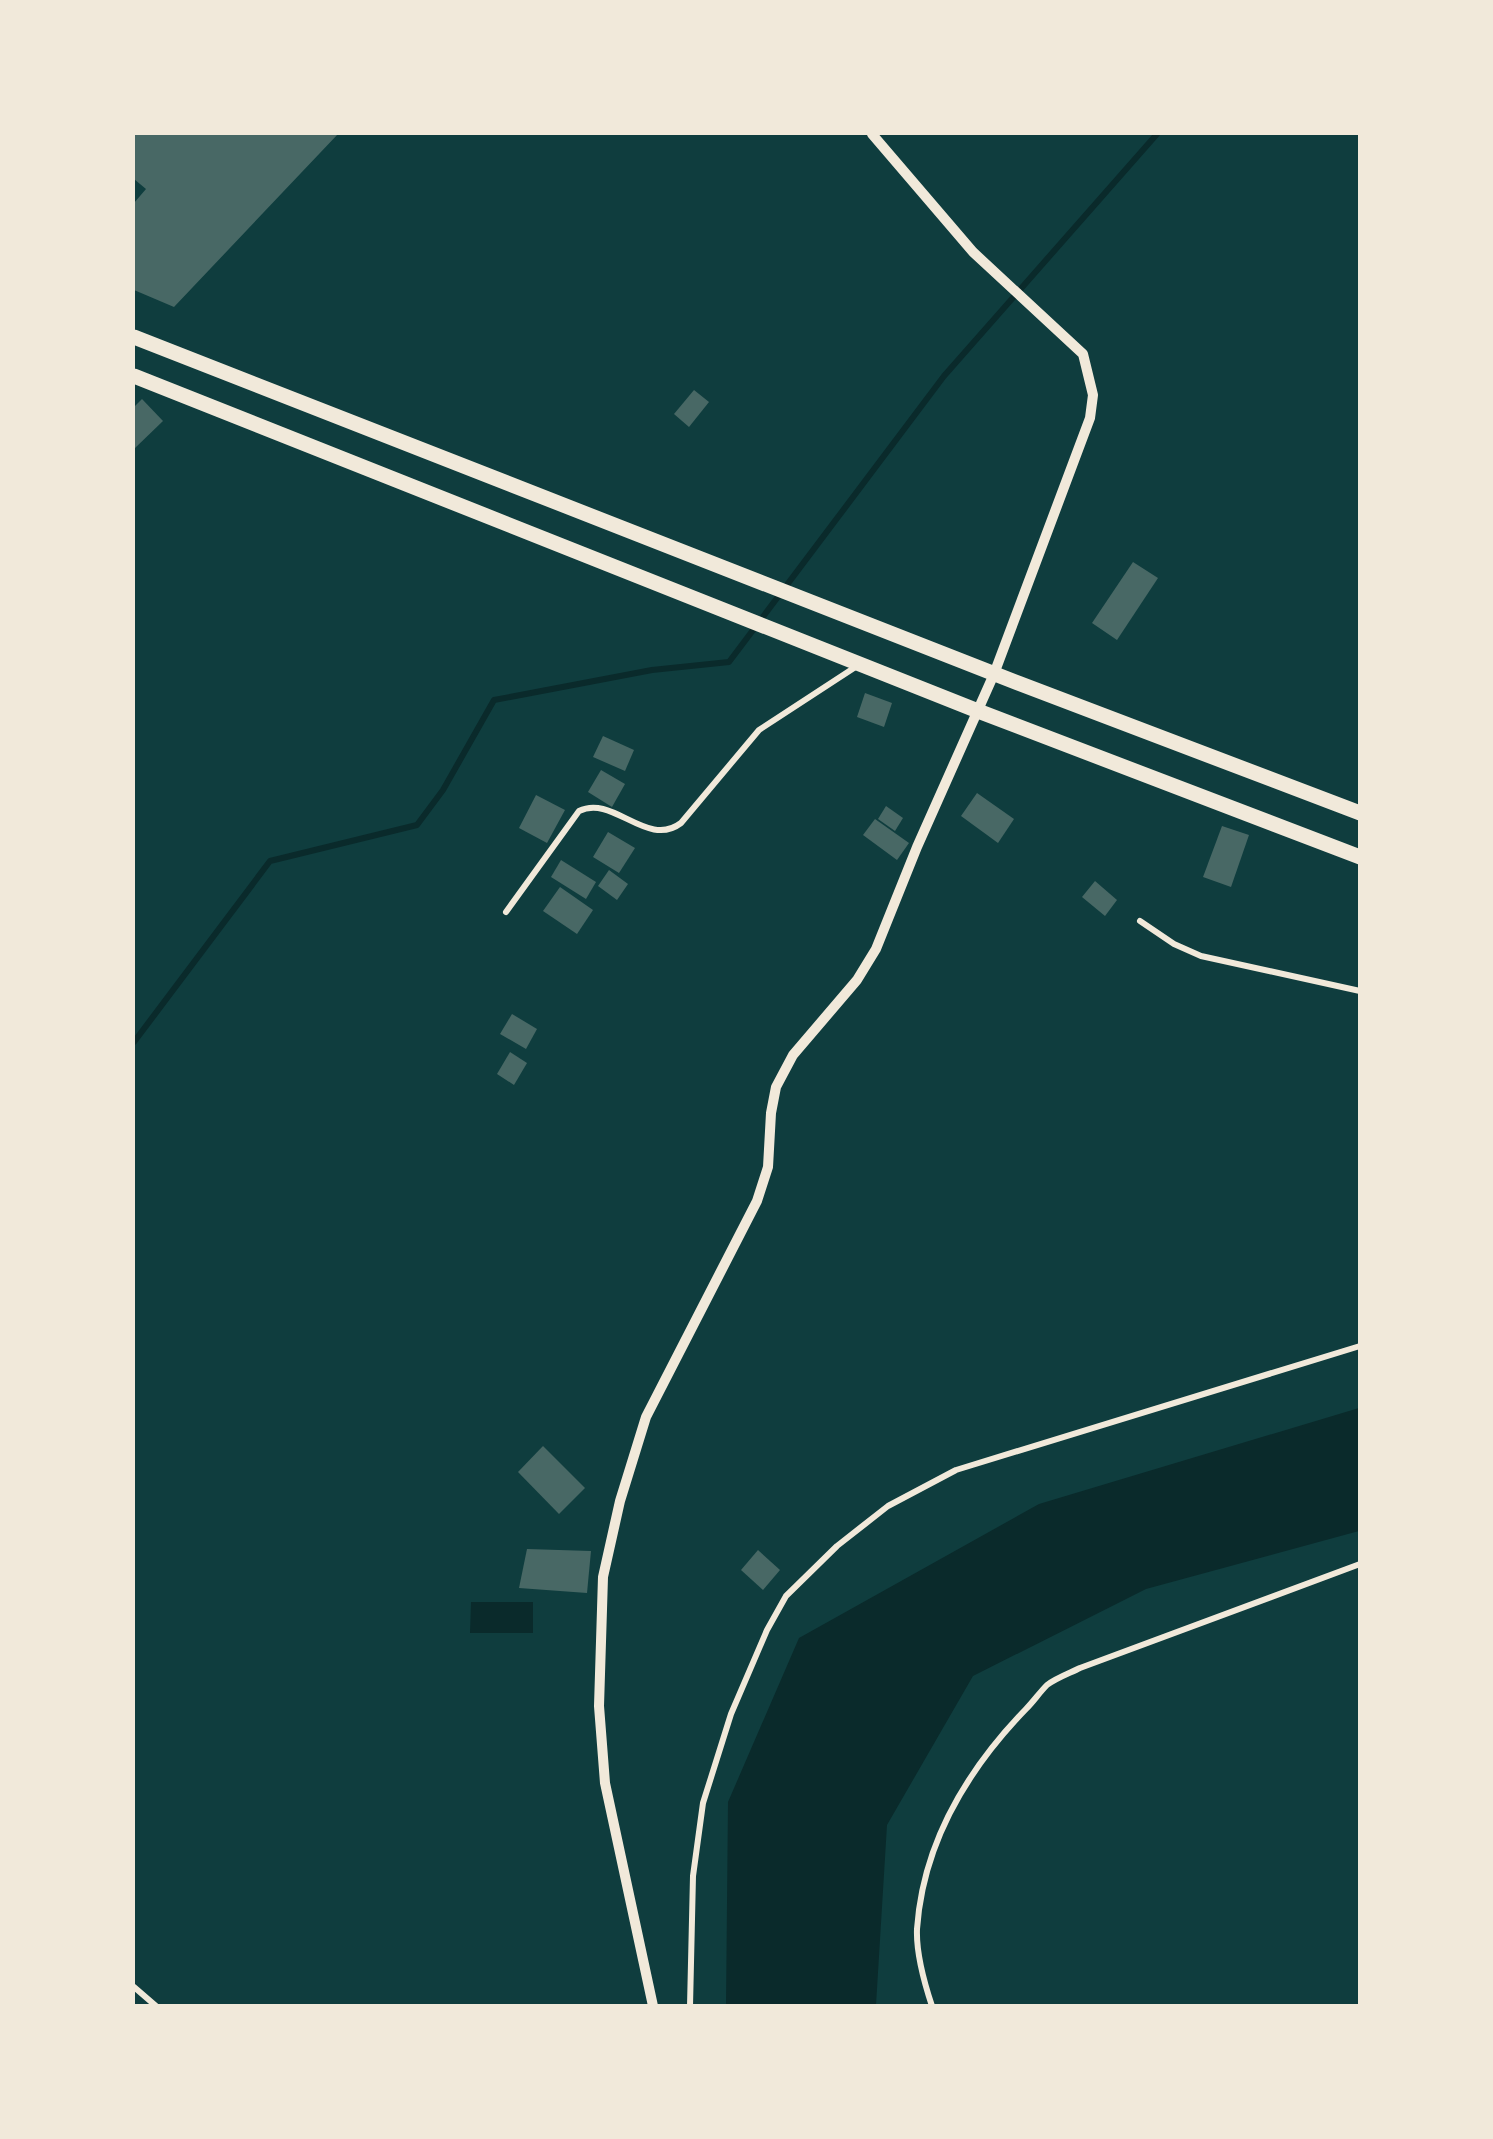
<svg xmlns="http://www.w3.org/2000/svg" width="1493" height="2139" font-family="Arial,sans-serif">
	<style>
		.water { fill: #0a2a2b }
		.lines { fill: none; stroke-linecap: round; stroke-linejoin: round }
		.stream { stroke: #0a2a2b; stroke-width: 6 }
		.building { fill: #486865 }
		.minor { stroke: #f1e9da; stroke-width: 6 }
		.tertiary { stroke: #f1e9da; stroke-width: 10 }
		.primary { stroke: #f1e9da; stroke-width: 15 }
	</style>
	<rect width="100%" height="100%" fill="#0f3d3e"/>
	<g class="water">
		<path d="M1359,1408V1531L1146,1589L973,1676L887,1825L876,2005H726L728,1802L799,1638L1039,1504Z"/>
		<path d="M471,1602H533V1633H470Z"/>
	</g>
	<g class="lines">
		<path class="stream" d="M134,1042L270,861L417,825L443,790L494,700L652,670L729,662L944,376L1157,134"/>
	</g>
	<g class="building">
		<path d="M134,134H338L174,307L134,290V203L146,189L134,179Z"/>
		<path d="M694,390L709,402L689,427L674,414Z"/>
		<path d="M142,399L163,421L134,449V407Z"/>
		<path d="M1133,562L1158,578L1117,640L1092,623Z"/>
		<path d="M865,693L892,703L884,727L857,717Z"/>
		<path d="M603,736L634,750L625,771L593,757Z"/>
		<path d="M601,770L625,784L612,807L588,792Z"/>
		<path d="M977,793L1014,819L998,843L961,816Z"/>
		<path d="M536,795L565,810L547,843L519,828Z"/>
		<path d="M886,806L903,818L895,831L878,819Z"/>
		<path d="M875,819L909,843L897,860L863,835Z"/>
		<path d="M1222,826L1249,835L1231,887L1203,877Z"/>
		<path d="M608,832L635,848L619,873L593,857Z"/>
		<path d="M561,860L596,882L586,899L551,877Z"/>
		<path d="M609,870L628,884L617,900L598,886Z"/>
		<path d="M1095,881L1117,900L1105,916L1082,897Z"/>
		<path d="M560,887L593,910L577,934L543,911Z"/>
		<path d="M512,1014L537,1029L526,1049L500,1034Z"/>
		<path d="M510,1052L527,1063L514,1085L497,1074Z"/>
		<path d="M543,1446L585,1488L559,1514L518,1472Z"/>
		<path d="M527,1549L591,1551L587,1593L519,1588Z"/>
		<path d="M758,1550L780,1570L763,1590L741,1570Z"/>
	</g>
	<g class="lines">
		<g class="minor">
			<path d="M506,912L579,811C613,794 647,849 681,823L759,730L857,666"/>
			<path d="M1140,921L1174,944L1201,956L1360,991"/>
			<path d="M134,1987L156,2006"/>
			<path d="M690,2006L693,1876L703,1803L731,1714L767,1630L786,1596L837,1546L888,1506L956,1470L1360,1346"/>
			<path d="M932,2006C924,1982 916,1954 917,1929C923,1843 967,1770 1026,1709C1033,1702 1040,1692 1047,1685C1056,1678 1070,1673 1080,1668L1360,1564"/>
		</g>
		<path class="tertiary" d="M653,2006L605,1783L599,1706L603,1577L620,1501L646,1417L757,1201L768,1167L771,1113L776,1087L793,1055L857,980L876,949L917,847L994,674L1090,418L1093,395L1083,354L973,252L872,134"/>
		<g class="primary">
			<path d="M134,337L1018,683L1360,813"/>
			<path d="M134,376L978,711L1360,857"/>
		</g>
	</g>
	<rect width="1493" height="2139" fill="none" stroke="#f1e9da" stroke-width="270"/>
</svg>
